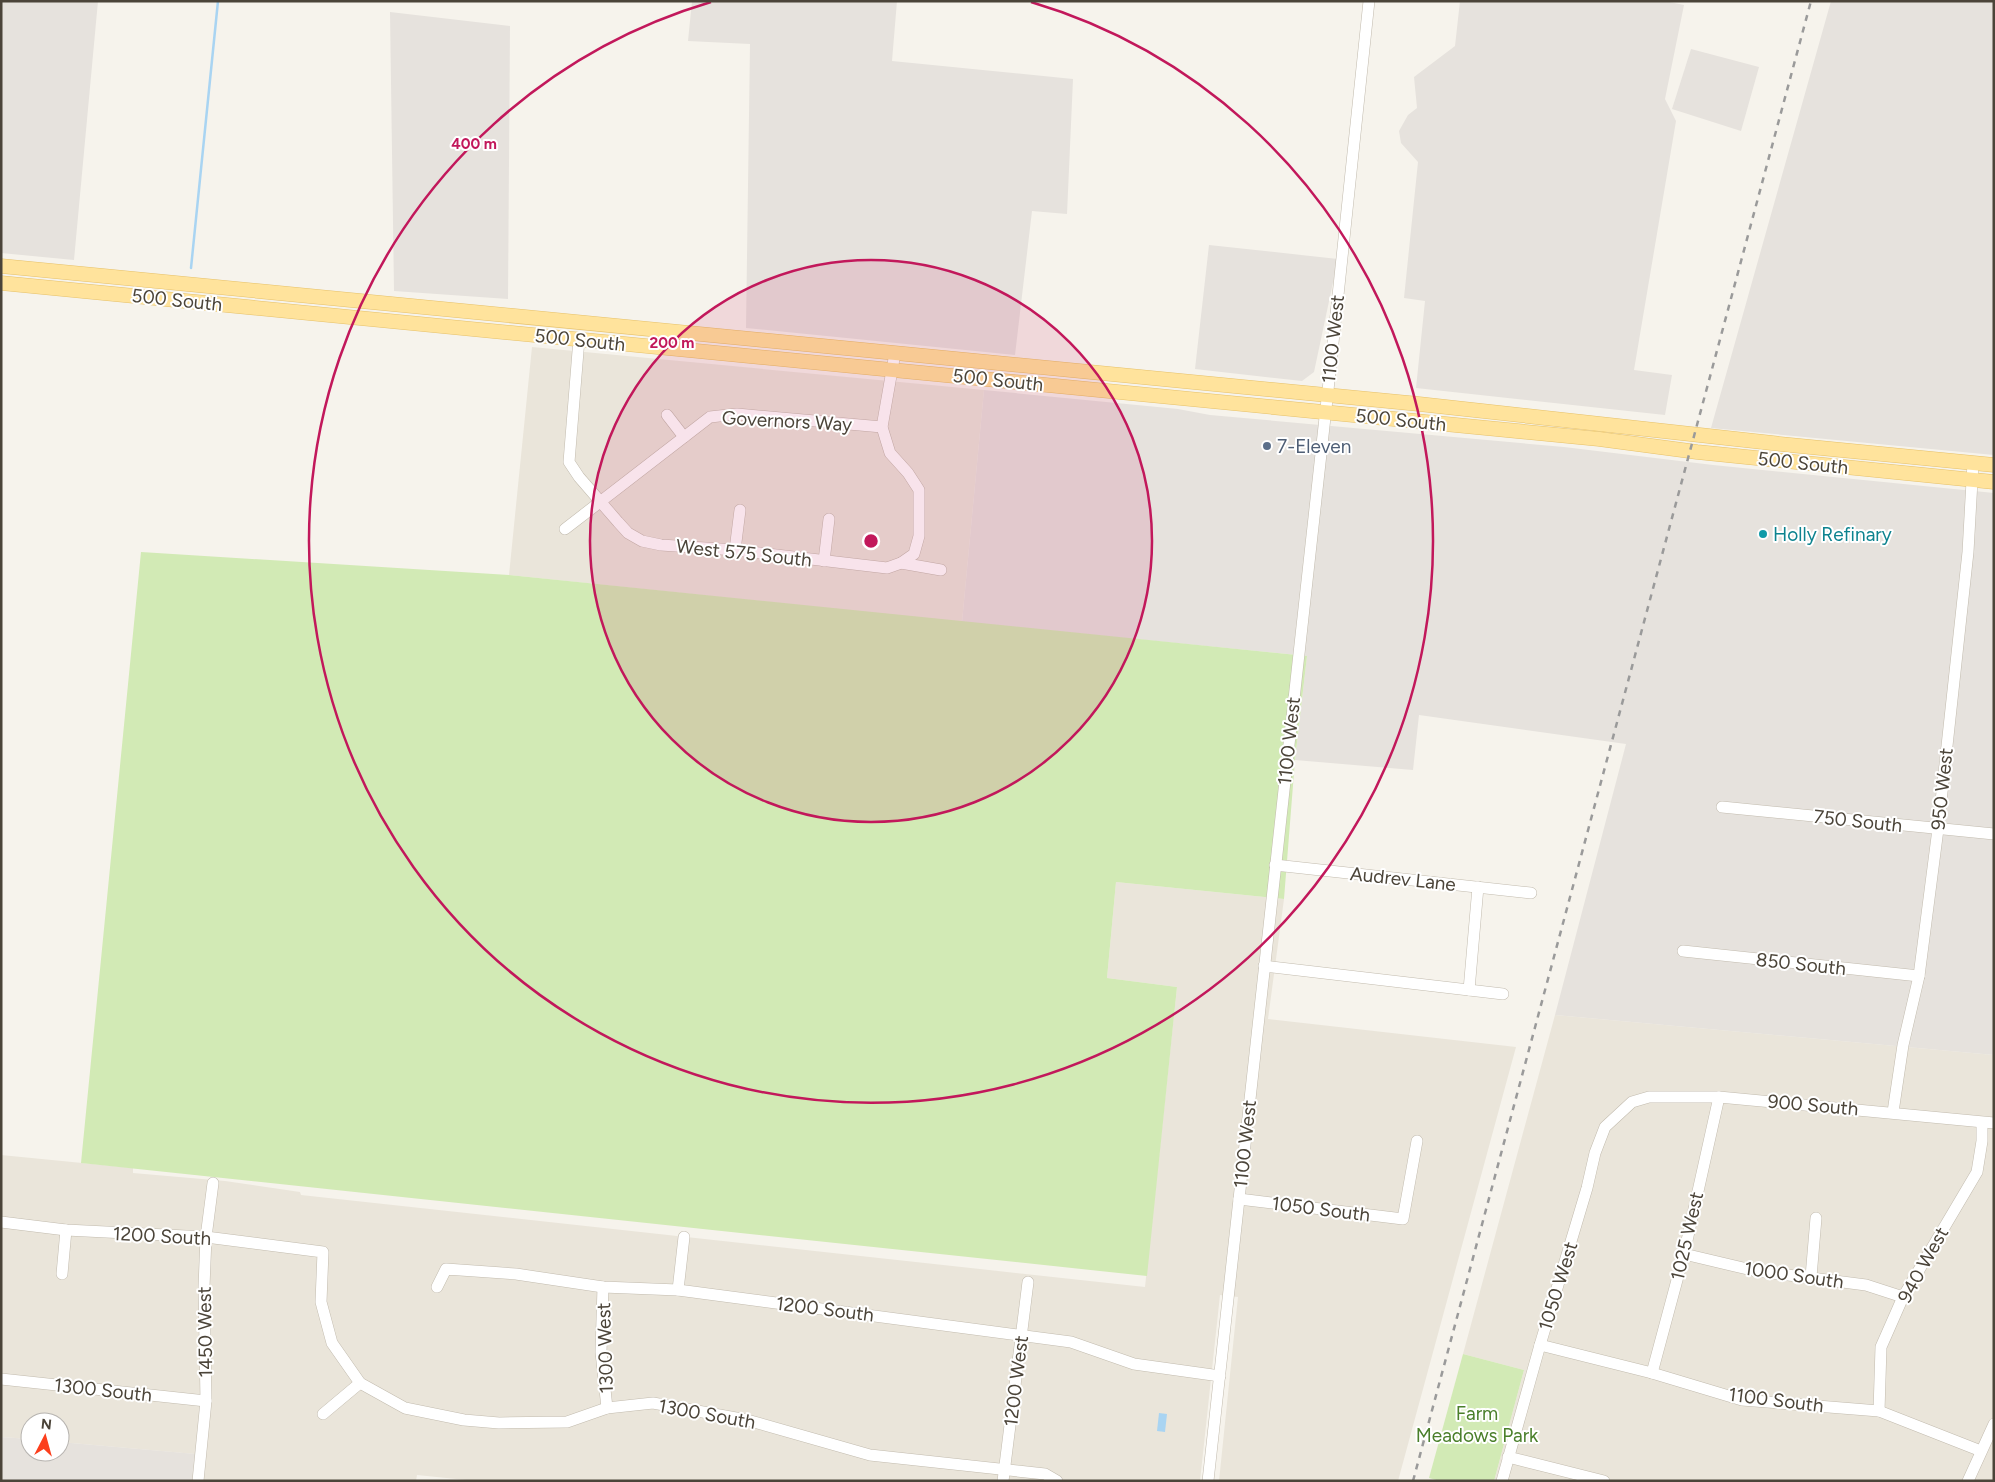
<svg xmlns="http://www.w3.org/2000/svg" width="1995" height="1482" font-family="Figtree,sans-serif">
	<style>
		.residential { fill: #eae5da }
		.industrial { fill: #e6e2dd }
		.green { fill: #d2eab5 }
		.water { fill: #a9d4f2 }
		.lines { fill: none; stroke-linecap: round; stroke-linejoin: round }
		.stream { stroke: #a9d4f2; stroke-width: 2.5 }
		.minor-casing { stroke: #c2bbae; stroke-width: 12 }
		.major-casing { stroke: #e6c16a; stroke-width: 15 }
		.minor { stroke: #fff; stroke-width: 11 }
		.major { stroke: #ffe39c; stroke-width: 14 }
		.rail { stroke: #9a9a9a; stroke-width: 2.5; stroke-dasharray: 6 6; stroke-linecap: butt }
		.ring { fill: none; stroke: #c2185b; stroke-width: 2.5 }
		.service-dot { fill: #5c6f8a; stroke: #fff; stroke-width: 2 }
		.culture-dot { fill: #0f9aa8; stroke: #fff; stroke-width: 2 }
		.labels { text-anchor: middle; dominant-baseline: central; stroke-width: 4; stroke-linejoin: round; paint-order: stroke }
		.street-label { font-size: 19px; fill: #4b4439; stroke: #fff }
		.service-label { font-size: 19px; fill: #4e5e75; stroke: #fff; text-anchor: start }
		.culture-label { font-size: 19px; fill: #0d838f; stroke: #fff; text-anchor: start }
		.park-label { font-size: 19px; fill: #4a7f2a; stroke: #fff }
		.centre { fill: #c2185b; stroke: #fff; stroke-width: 2.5 }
		.ring-label { font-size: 15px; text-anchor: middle; font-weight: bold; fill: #c2185b; stroke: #fff; stroke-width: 4; stroke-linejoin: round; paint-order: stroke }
	</style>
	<rect width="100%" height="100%" fill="#f6f3ec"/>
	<g class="residential">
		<path d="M532,347L984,390L962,622L509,575Z"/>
		<path d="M1116,882L1284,899L1268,1019L1516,1047L1398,1481H1219L1238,1297L1220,1295L1200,1481H476L417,1475L416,1481H193L195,1454L60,1442V1422H30V1439L1,1437V1155L133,1168V1173L225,1181L300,1192L301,1195L1145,1287L1177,987L1107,978Z"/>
		<path d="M1555,1015L1994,1055V1481H1494L1524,1370L1463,1354Z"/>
	</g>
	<g class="industrial">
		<path d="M1,1H98L74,260L1,253Z"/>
		<path d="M692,1H897L892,61L1073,79L1067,214L1032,211L1015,355L746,328L750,44L688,41Z"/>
		<path d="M1460,1H1664L1684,5L1665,99L1676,121L1634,370L1672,375L1665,415L1416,388L1425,301L1404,298L1418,162L1401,143L1399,131L1408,115L1417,108L1414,77L1455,46Z"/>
		<path d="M1831,1H1994V455L1711,428Z"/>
		<path d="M390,12L510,26L508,299L394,291Z"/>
		<path d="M1691,49L1759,67L1741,131L1672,109Z"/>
		<path d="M1209,245L1338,259L1314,372L1302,381L1195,369Z"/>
		<path d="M984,390L1178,409L1210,415L1564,447L1713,465L1994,493V1055L1555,1015L1626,744L1419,715L1413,770L1295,760L1307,656L962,622Z"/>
		<path d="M1,1437L30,1439V1452H60V1442L196,1454L193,1481H1Z"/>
	</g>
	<g class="green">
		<path d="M141,552L509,575L1307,656L1295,760L1284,899L1116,882L1107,978L1177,987L1147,1276L81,1163Z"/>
		<path d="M1463,1354L1524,1370L1494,1481H1440L1429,1478Z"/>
	</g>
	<path class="water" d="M1159,1413L1167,1414L1165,1432L1157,1431Z"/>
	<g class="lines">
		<path class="stream" d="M191,268L218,1"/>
		<defs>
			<g id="minor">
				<path d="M579,339L569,462L579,477L618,522L628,533L642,541L661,545L735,550L887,568L901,563L914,554L919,536V490L908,473L890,453L882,427L895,353"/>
				<path d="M667,415L684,437"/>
				<path d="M565,529L710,417L737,414L882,427"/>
				<path d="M735,550L740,510"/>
				<path d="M824,561L829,519"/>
				<path d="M901,563L941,570"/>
				<path d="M1722,807L1994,834"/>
				<path d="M1275,865L1531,893"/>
				<path d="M1683,951L1919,976"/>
				<path d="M1264,966L1503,994"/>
				<path d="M1469,990L1478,887"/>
				<path d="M1893,1112L1903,1045L1919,976L1938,829L1968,552L1973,463"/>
				<path d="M1239,1199L1403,1219L1417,1141"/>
				<path d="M1,1222L66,1230L206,1237L323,1252L321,1302L332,1343L360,1383L405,1408L464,1420L499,1423L567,1422L607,1408L653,1403L747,1420L870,1455L1045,1474L1057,1481"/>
				<path d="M1684,1254L1756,1271L1866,1285L1903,1297"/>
				<path d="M62,1274L66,1230"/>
				<path d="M1811,1277L1816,1218"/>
				<path d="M437,1287L446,1269L516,1274L603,1287L678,1290L1071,1342L1134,1364L1220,1376"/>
				<path d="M603,1287L601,1352L607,1408"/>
				<path d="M678,1290L684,1237"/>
				<path d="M1540,1345L1652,1373L1742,1400L1879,1411L1981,1451"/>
				<path d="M1652,1373L1684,1254L1719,1097"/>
				<path d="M1,1379L206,1401"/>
				<path d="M1879,1411L1881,1347L1903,1297L1977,1172L1982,1141V1123"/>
				<path d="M323,1414L360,1383"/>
				<path d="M1508,1457L1604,1481"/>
				<path d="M198,1481L206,1401L204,1287L206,1237L213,1183"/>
				<path d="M1003,1481L1028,1282"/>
				<path d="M1208,1481L1329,381L1369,1"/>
				<path d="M1502,1481L1540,1345L1587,1188L1595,1153L1605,1127L1632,1102L1649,1097H1719L1994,1123"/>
				<path d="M1968,1481L1994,1424"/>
			</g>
			<g id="major">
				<path d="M1,266L1419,404L1790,445L1994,465"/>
				<path d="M1,283L1599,439L1697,452L1994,482"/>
			</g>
		</defs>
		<use href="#minor" class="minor-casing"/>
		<use href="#major" class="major-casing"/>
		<use href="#minor" class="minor"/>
		<use href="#major" class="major"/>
		<path class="rail" d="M1413,1481L1811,1"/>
	</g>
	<circle cx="871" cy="541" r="281" fill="#c2185b" fill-opacity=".12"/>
	<g class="ring">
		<circle cx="871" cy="541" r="281"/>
		<path d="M1031 2A562 562 0 1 1 711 2"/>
	</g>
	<circle class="service-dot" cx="1267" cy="446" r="5"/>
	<circle class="culture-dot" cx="1763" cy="534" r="5"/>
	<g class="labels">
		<g class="street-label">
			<text transform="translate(177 300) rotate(6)">500 South</text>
			<text transform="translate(1333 339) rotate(-84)">1100 West</text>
			<text transform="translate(580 340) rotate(6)">500 South</text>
			<text transform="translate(998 380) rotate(6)">500 South</text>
			<text transform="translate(1401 420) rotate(6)">500 South</text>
			<text transform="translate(787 421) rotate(3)">Governors Way</text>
			<text transform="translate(1803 463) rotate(6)">500 South</text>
			<text transform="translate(744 553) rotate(6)">West 575 South</text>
			<text transform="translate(1289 741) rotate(-84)">1100 West</text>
			<text transform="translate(1942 789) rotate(-84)">950 West</text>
			<text transform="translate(1858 821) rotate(6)">750 South</text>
			<text transform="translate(1403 879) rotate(6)">Audrev Lane</text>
			<text transform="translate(1801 964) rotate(6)">850 South</text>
			<text transform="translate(1813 1105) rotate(5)">900 South</text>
			<text transform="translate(1245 1144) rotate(-84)">1100 West</text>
			<text transform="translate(1321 1209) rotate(7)">1050 South</text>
			<text transform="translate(162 1236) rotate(3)">1200 South</text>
			<text transform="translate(1687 1236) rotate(-77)">1025 West</text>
			<text transform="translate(1923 1265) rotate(-61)">940 West</text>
			<text transform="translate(1794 1275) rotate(8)">1000 South</text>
			<text transform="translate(1558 1286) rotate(-73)">1050 West</text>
			<text transform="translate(825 1309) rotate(7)">1200 South</text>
			<text transform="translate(205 1332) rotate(-91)">1450 West</text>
			<text transform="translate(605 1348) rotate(-92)">1300 West</text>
			<text transform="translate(1016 1381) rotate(-83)">1200 West</text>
			<text transform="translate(103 1390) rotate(6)">1300 South</text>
			<text transform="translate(1776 1400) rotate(7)">1100 South</text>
			<text transform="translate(707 1414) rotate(10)">1300 South</text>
		</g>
		<g class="service-label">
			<text x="1277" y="446">7-Eleven</text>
		</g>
		<g class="culture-label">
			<text x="1773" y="534">Holly Refinary</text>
		</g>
		<g class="park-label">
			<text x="1477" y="1413">Farm<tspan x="1477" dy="22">Meadows Park</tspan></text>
		</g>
	</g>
	<circle cx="871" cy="541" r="8" class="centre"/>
	<g class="ring-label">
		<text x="474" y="149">400 m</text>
		<text x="672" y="348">200 m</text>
	</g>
	<rect width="1995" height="1482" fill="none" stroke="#4b4439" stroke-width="5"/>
	<g transform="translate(45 1437) rotate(6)"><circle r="24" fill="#ffffff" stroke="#b7b4b0"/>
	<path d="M0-4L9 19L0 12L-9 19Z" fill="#fc3f1d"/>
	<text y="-8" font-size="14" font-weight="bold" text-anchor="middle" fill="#4b4439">N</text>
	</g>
</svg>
